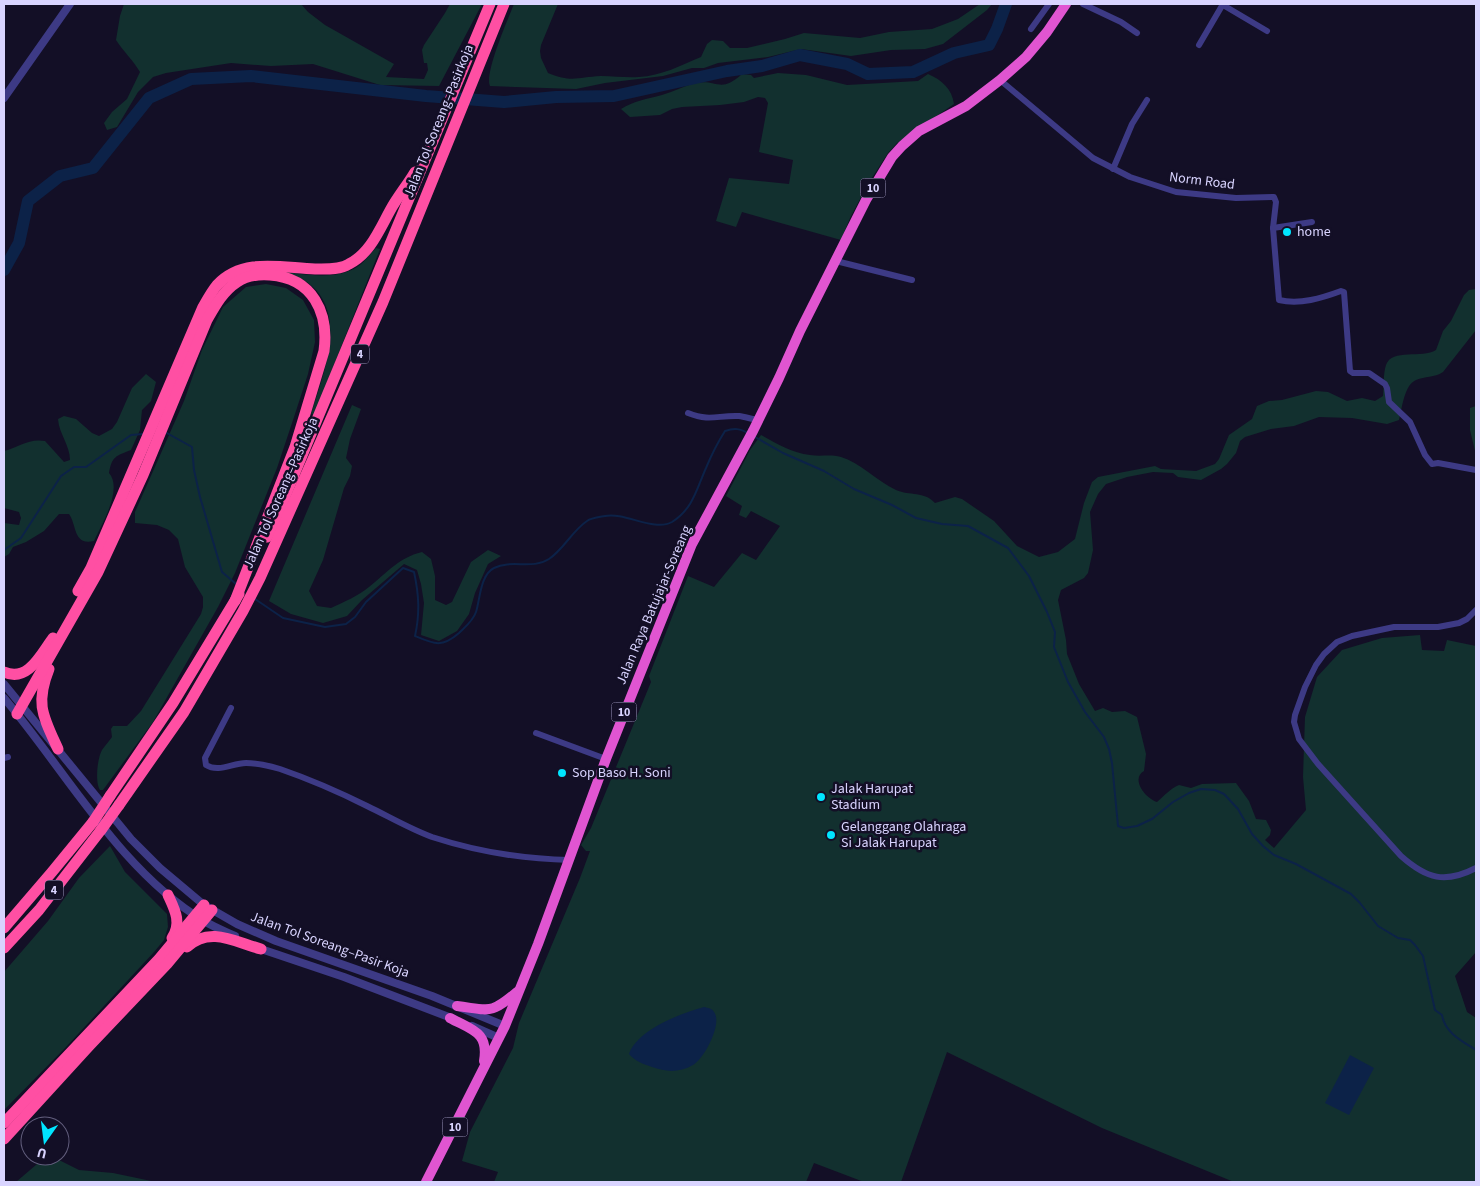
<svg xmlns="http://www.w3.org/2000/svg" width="1480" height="1186" font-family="'Source Sans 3',sans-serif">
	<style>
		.green { fill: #12302f }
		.water { fill: #0c2248 }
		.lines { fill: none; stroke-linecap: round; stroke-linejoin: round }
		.stream { stroke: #0c2248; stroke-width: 2 }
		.river { stroke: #0c2248; stroke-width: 12 }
		.minor { stroke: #3d3a85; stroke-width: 6 }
		.tertiary { stroke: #3d3a85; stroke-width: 8 }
		.trunk { stroke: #e055d1; stroke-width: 10 }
		.motorway { stroke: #ff4fa3; stroke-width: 11 }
		.motorway-bridge { stroke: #ff4fa3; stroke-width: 11 }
		.poi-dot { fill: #00e5ff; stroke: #130f26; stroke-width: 2 }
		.labels { text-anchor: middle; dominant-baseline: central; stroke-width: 5; stroke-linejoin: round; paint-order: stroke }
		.shield { fill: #130f26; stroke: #9e99be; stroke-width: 1 }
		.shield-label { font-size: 12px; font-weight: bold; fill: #d9d4ff }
		.street-label { font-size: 14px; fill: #d9d4ff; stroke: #130f26 }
		.poi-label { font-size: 14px; fill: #d9d4ff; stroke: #130f26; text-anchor: start }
	</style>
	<rect width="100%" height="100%" fill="#130f26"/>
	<g class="green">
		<path d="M124,4H301L308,12L325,25L394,64L386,77L424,79L428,70L427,63H424L422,50L424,45L445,13L450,4H482L439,86L380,85L313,64L271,66L231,63L166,73L153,77L138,92L117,127L107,130L104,123L112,112L127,99L140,72C133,60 123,51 116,40L120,16Z"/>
		<path d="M514,4H558L541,45L540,51L541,58L548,73C572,83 578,77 601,76C614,76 627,78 639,77C661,76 682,65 701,57L707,44L712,40L723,41L730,48H747L785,39L804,33L860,38L889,32L932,29L958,19L980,4H992L987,10L943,44L925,49L891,50L851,56L801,49L768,57L718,63L704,68H692L663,76L605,83L576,89L490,86C484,74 508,19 514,4Z"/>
		<path d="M778,73L806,75L847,85L918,81L928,74C942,80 952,89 954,104L897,143L888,153L868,184L850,218L841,240L742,212L736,227L716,221L729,178L789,184L793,160L759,152L768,103L765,98L758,97L744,102L720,105L682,107L672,109L660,115L630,117L621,109C634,101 647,99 662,95C673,92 684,86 695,83C718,79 720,94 742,74L751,75L754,78Z"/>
		<path d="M376,248L380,249L314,415L311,414C323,375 349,313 308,283C298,275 283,273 272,270C299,273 336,283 360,265C366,260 371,253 376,248Z"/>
		<path d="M266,284L286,288L303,300L314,320L315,342L308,374L295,414L277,468L235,573L218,607L153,722L103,790H100C95,783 97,759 102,750C105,746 109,741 112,737L111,729L113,726H127L141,711L201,614L203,607V597L185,567L178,539L169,530L157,525L135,523V512L184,401L202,350L223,307L246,287Z"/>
		<path d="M1476,289V330L1443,372C1434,378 1425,376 1416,380C1404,385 1402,409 1399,420L1387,424L1352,418L1319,417L1294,426L1271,429L1245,437L1240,441L1236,453L1227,464L1221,469L1201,480L1178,477L1173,473L1153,472L1127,477L1106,484L1098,494L1090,512L1093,550L1088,573L1084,578L1061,590L1058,600L1066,640L1067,654L1079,684L1095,711L1103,708L1112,712L1125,711L1137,717L1146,754L1144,771C1130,779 1146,799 1157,802C1165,795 1170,789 1179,785L1191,788L1202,784L1236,783L1249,801L1256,819L1266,820L1271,830L1270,835L1265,840L1274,848L1306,810L1303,777L1305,717L1317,677L1342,650L1382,638L1420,635L1422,650L1444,651L1447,640L1476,646V952L1455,976L1467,1012L1476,1018V1182H1234L1102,1128L947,1052L901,1182H864L814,1163L806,1182H494L498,1172L462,1161L470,1132L513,1048L519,1023L580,878L590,851H586L581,845L591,828L651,682L649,676L688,576L714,587L742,553L756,560L780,526L751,511L746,518L739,515L742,506L726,496L750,450L761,435C777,444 792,453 810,455C821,457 830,454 841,457C859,462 877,481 896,490C910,496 924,491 935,503L955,497L962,499L994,521L1017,546L1039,557L1058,552L1075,539L1084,503L1092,482L1098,477L1155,466L1161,469L1196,471L1215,464L1219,459L1229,435L1252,419L1257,406L1269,401L1282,400L1316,391L1328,392L1347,401L1362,398L1375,401L1383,396C1384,387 1383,374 1386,365C1392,348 1422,359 1436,350L1443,331L1451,321L1464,295L1469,290Z"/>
		<path d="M146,374L156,382L151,401L142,410L140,430L131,450C116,456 112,456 109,473C123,489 102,524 94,541C73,546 77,525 69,514H59L44,531L26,542L13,547L9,554L4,557V523L19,525L21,518L19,512L4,508V451C19,447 29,438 45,441L64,462L70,460C70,445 59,434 58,419L64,416L76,419L92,433L99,436L112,429L117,422L132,388Z"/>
		<path d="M352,405L361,409L350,439L346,458L352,466L350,476L344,488L323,560L309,591L317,606L331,608C344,602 358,596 369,587C388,572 398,558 422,552L431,559L435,576V600L446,605L452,602L471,562L488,550L501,556L488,564L475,593L469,614L457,631L439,641L421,635L424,603L421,584L417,570L404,564L362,600L347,616L323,623L291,614L269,601Z"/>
		<path d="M1476,406V455L1470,430V408Z"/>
		<path d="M110,846L125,872L167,914L168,927L164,940L154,952L66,1047L4,1110V972L48,921L79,878Z"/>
		<path d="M49,1157L55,1158L79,1170L113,1173L156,1182H16L43,1159Z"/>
	</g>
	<g class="water">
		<path d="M704,1007C708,1008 712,1008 714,1012C723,1023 704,1059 693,1065C679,1073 666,1072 652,1067C643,1064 635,1061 629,1054C637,1030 681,1013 704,1007Z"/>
		<path d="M1350,1055L1374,1068L1349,1115L1325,1103Z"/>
	</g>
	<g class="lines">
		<g class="stream">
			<path d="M165,432L192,447L194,470L200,497L222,572L236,584"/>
			<path d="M755,437L783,453L824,471L854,489L892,505L916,518L942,524L968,526L1008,548L1029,576L1047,612L1055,632L1054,647L1068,682L1085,712L1104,737L1109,749L1112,763L1118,826L1124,828L1137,826L1152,819L1173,802L1189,793L1201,789L1215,790L1224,794L1238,809L1252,834L1263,846L1274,855L1296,864L1351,894L1360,903L1378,926L1398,938L1410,940L1415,945L1423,956L1435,1010L1442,1015C1445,1033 1462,1041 1476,1050"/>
			<path d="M4,550L21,538L61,476L74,467H86L131,435L143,434"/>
			<path d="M255,599L283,618L325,627L346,624L355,617L366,602L403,568L414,572C419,595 420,613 415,636C434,644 442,648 459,633C465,627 473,621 476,612C480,600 480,575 494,568C512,559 532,570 549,559C564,549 572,531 587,521C591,518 600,517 605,516C625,512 654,532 672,522C693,509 697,488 706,468C711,456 718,442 725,431C734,428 740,428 749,434"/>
		</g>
		<path class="river" d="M4,270L19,243L28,201L60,176L93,168L149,98L191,79L251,76L426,96L504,102L556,97L614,96L727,71L762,66L800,55L847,64L868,74L913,72L954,53L989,45L997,29L1006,4"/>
		<g class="minor">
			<path d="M1083,4L1121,22L1137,33"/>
			<path d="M1223,5L1267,31"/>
			<path d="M1031,29L1049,4"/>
			<path d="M1199,45L1223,4"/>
			<path d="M1000,80L1093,158L1130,177L1176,192L1236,198L1274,197L1276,202L1273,228L1279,300C1300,305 1322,298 1341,291L1344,292L1350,371L1353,373H1369L1385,384L1387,388L1389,402L1410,422L1425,455L1432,464L1438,463L1476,470"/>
			<path d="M1113,169L1132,124L1147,100"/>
			<path d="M1273,228L1312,222"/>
			<path d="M836,261L912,280"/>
			<path d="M688,413C711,422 717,415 739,416C745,417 752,419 758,420"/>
			<path d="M1476,610L1467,619L1459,623L1438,627H1394L1352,636L1337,642L1324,654L1316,665L1305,687L1295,715L1294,722L1299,739L1318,764L1401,856C1427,879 1445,884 1476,868"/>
			<path d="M231,708L205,758L206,765C219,773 232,763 246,763C256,763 270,766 280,769C309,779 339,792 367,806C388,816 410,829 432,837C475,851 524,859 570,860"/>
			<path d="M536,733L606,759"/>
			<path d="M4,758L8,757"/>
		</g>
		<g class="tertiary">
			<path d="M4,98L70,4"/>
			<path d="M4,684L131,839L160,868L204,905L237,924L276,941L432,996L505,1026"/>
			<path d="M4,698C66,771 121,872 204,921C214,927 224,931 235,936"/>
			<path d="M258,948L344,977L454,1019"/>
			<path d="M472,1026L499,1038"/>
		</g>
		<g class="trunk">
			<path d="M457,1006C490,1010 490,1015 517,992"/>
			<path d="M450,1018C472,1030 489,1032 484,1061"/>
			<path d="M426,1182L505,1026L538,944L606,759L692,544L753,431L779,378L800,331L866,200L892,157L902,146L919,131L966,106L1000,80L1026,57L1047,32L1066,4"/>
		</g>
		<g class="motorway">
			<path d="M267,537L281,506L490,4"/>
			<path d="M78,591L91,568L203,307C207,300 212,291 217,285C243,257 282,268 315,269C326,269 340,270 349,264C371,253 380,228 392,207C399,195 408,184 415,172"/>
			<path d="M49,669C35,704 43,716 58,749"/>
			<path d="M4,672C28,683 41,654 53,638"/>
			<path d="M17,714L98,572L143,475L207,320C215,306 223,291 237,282C248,275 258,274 270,275C313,278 329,313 324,351L295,447L235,601"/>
			<path d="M110,796L173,703L239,594"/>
			<path d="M119,805L184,712L243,611L260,578L383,302L504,4"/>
			<path d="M168,895C175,910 182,923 172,938"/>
			<path d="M4,928L52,872L93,822"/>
			<path d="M187,947C210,926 235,942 261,949"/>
			<path d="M4,948L39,910L101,830"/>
			<path d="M4,1123L159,959L204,905"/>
			<path d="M4,1139L89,1046L167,964L212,910"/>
		</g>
		<g class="motorway-bridge">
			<path d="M93,822L110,796"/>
			<path d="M101,830L119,805"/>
		</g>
	</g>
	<g class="poi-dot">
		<circle cx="1287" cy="232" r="5"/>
		<circle cx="562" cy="773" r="5"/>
		<circle cx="821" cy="797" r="5"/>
		<circle cx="831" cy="835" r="5"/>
	</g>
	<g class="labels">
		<g class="shield">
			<rect x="860.5" y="178.5" width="25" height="19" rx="4"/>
			<rect x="351" y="344.5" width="18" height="19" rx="4"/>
			<rect x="611.5" y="702.5" width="25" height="19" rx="4"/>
			<rect x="45" y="880.5" width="18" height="19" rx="4"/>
			<rect x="442.5" y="1117.5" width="25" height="19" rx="4"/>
		</g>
		<g class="shield-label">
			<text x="873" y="188">10</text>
			<text x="360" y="354">4</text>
			<text x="624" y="712">10</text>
			<text x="54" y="890">4</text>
			<text x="455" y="1127">10</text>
		</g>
		<g class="street-label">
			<text transform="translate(439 121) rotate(-68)">Jalan Tol Soreang–Pasirkoja</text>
			<text transform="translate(1202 181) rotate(7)">Norm Road</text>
			<text transform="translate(281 493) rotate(-66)">Jalan Tol Soreang–Pasirkoja</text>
			<text transform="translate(654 605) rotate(-67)">Jalan Raya Batujajar-Soreang</text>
			<text transform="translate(330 945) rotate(20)">Jalan Tol Soreang–Pasir Koja</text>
		</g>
		<g class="poi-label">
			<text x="1297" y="232">home</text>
			<text x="572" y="773">Sop Baso H. Soni</text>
			<text x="831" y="789">Jalak Harupat<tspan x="831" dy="16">Stadium</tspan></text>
			<text x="841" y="827">Gelanggang Olahraga<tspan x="841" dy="16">Si Jalak Harupat</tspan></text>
		</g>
	</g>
	<rect width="1480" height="1186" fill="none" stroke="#d9d4ff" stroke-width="10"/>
	<g transform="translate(45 1141) rotate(194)"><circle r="24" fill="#130f26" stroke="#625e7d"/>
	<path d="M0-4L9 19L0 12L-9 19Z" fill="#00e5ff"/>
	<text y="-8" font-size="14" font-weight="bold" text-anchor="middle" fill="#d9d4ff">U</text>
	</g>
</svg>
